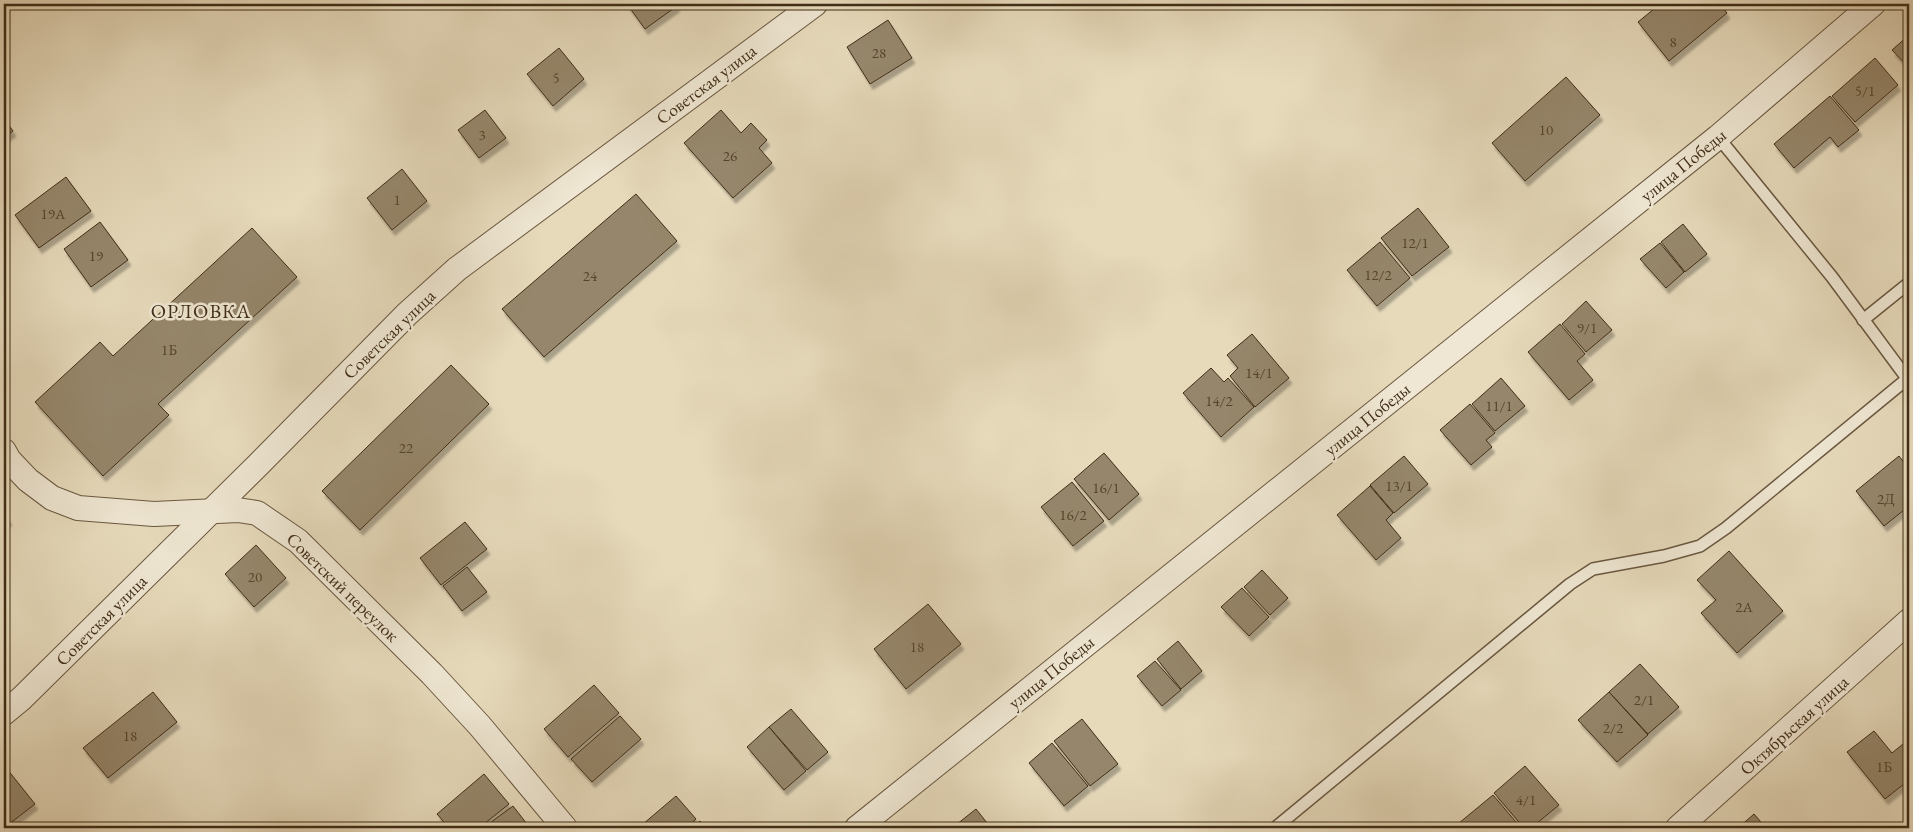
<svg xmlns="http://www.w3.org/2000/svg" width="1913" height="832" font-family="'EB Garamond',serif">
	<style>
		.building { fill: #96876c; stroke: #402d17; filter: url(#shadow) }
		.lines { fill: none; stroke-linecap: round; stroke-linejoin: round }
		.service-casing { stroke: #6a5840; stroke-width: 14 }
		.minor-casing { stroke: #6a5840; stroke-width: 26 }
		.service { stroke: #efe7d3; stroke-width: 11 }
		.minor { stroke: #efe7d3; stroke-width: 24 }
		.labels { text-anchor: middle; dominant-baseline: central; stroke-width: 5; stroke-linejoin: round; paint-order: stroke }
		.number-label { font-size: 15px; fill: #56442c }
		.street-label { font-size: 18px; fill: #402d17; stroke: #efe7d3 }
		.quarter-label { font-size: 20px; letter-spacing: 1px; fill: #402d17; stroke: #efe7d3 }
	</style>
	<defs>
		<filter id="shadow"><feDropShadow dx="3" dy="5.5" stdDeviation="1" flood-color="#0004"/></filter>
	</defs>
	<rect width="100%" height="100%" fill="#e6dabb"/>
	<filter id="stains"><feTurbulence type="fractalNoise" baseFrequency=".004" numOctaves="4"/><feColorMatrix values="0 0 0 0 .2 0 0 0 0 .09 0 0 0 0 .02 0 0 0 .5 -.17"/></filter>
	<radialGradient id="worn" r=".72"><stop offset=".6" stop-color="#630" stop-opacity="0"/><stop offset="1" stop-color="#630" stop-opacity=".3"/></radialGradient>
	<g class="building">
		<path d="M627,4H676L677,6L645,29Z"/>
		<path d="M1660,4H1720L1727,13L1669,61L1638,22Z"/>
		<path d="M888,20L912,58L870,84L847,47Z"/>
		<path d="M1909,35V68L1892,50Z"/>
		<path d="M559,48L584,79L553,106L527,74Z"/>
		<path d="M1875,58L1898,85L1855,122L1832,96Z"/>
		<path d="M1566,77L1600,115L1525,181L1492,143Z"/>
		<path d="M1830,96L1859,130L1838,147L1830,137L1794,168L1774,144Z"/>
		<path d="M485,110L506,138L479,158L458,130Z"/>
		<path d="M721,110L741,133L751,123L767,140L759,148L772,163L733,198L684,143Z"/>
		<path d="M4,119L13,131L4,138Z"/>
		<path d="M402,169L427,201L392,230L367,198Z"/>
		<path d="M66,177L91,211L39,248L15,215Z"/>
		<path d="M636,194L677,241L544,357L502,309Z"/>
		<path d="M1418,208L1449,247L1412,276L1381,238Z"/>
		<path d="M100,222L128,260L91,287L64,249Z"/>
		<path d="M1683,224L1707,254L1685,272L1661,242Z"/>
		<path d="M252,228L297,277L158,404L169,415L103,476L35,402L100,342L113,356Z"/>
		<path d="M1380,242L1410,278L1377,306L1347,270Z"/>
		<path d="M1660,243L1684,272L1666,288L1640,259Z"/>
		<path d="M1586,301L1612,330L1586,352L1562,324Z"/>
		<path d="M1560,324L1585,354L1577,361L1593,380L1569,400L1528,352Z"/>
		<path d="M1252,334L1289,378L1255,407L1230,376L1238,368L1227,355Z"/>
		<path d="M451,365L489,404L360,530L322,491Z"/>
		<path d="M1211,368L1224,382L1228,378L1254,407L1221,437L1183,393Z"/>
		<path d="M1501,378L1525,406L1495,431L1472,404Z"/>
		<path d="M1470,404L1495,433L1486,440L1492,447L1471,465L1440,430Z"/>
		<path d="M1104,453L1139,494L1109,520L1074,479Z"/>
		<path d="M1404,456L1428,484L1394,513L1370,485Z"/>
		<path d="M1899,456L1909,469V506L1884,526L1856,491Z"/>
		<path d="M1072,482L1104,521L1073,546L1041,507Z"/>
		<path d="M1370,486L1393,513L1386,520L1401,538L1376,560L1337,515Z"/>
		<path d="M4,513L9,520L4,524Z"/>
		<path d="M465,522L487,549L441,585L420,558Z"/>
		<path d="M256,545L286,578L254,607L225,574Z"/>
		<path d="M1729,551L1783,611L1737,653L1701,613L1716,600L1697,580Z"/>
		<path d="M467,567L487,592L462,611L443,586Z"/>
		<path d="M1262,570L1288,598L1270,615L1244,587Z"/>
		<path d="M1242,588L1269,617L1249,636L1221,607Z"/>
		<path d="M928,604L961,644L906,689L874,649Z"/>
		<path d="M1178,641L1202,671L1181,689L1157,659Z"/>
		<path d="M1155,661L1181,690L1162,706L1137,676Z"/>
		<path d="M1640,664L1679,707L1648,734L1609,692Z"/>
		<path d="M594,685L619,713L568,757L544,729Z"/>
		<path d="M153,692L177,722L108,778L83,748Z"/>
		<path d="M1609,692L1648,735L1617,762L1578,720Z"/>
		<path d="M791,709L828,752L807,770L769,727Z"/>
		<path d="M620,716L641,739L592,782L571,759Z"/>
		<path d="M1082,719L1118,764L1090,786L1054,741Z"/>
		<path d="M769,727L806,771L784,790L747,747Z"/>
		<path d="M1874,731L1892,753L1903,744L1909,751V780L1885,799L1847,752Z"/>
		<path d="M1052,743L1088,786L1064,806L1029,763Z"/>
		<path d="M1525,766L1559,805L1531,828H1524L1494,793Z"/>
		<path d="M7,769L35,804L4,828V772Z"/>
		<path d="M484,774L509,804L479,828H449L437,814Z"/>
		<path d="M1493,795L1521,828H1463L1459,823Z"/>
		<path d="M676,796L696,819L686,828H647L643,824Z"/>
		<path d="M513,806L530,828H483Z"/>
		<path d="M976,809L991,828H952Z"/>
		<path d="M1754,814L1766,828H1738Z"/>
		<path d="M700,821L707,828H691Z"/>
	</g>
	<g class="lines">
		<defs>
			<g id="service">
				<path d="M1718,137L1832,277L1909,381"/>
				<path d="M1863,320L1909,283"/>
				<path d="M1275,828L1570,584L1593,569L1664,556L1700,546L1726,528L1907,379"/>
			</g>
			<g id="minor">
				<path d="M4,451L9,460L28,480L52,498L78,508L154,514L238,510L257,513L298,541L432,674L480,726L565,828"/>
				<path d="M4,713L21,699L258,465L407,314L457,269L815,4"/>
				<path d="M857,828L1718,137L1873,4"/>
				<path d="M1678,828L1909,621"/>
			</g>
		</defs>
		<use href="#service" class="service-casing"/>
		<use href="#minor" class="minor-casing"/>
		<use href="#service" class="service"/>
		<use href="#minor" class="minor"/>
	</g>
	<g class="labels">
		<g class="number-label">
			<text x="1673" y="41">8</text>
			<text x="879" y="52">28</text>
			<text x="556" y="77">5</text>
			<text x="1865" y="90">5/1</text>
			<text x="1546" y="129">10</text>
			<text x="482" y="134">3</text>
			<text x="730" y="155">26</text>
			<text x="397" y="199">1</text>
			<text x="53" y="213">19А</text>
			<text x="1415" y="242">12/1</text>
			<text x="96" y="255">19</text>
			<text x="1378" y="274">12/2</text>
			<text x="590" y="275">24</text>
			<text x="1587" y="327">9/1</text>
			<text x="169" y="349">1Б</text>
			<text x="1259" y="372">14/1</text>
			<text x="1219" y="400">14/2</text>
			<text x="1499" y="405">11/1</text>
			<text x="406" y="447">22</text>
			<text x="1399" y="485">13/1</text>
			<text x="1106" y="487">16/1</text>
			<text x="1886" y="498">2Д</text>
			<text x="1073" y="514">16/2</text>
			<text x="255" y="576">20</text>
			<text x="1744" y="606">2А</text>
			<text x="917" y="646">18</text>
			<text x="1644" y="699">2/1</text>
			<text x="1613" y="727">2/2</text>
			<text x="130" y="735">18</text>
			<text x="1884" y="766">1Б</text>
			<text x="1526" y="799">4/1</text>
		</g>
		<g class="street-label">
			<text transform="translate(706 84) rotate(-37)">Советская улица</text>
			<text transform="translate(1683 165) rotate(-39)">улица Победы</text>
			<text transform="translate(389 334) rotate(-44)">Советская улица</text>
			<text transform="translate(1367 419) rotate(-39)">улица Победы</text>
			<text transform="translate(343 587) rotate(44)">Советский переулок</text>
			<text transform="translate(101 620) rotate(-45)">Советская улица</text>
			<text transform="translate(1051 672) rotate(-39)">улица Победы</text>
			<text transform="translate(1794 725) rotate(-42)">Октябрьская улица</text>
		</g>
		<g class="quarter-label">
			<text x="201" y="311">ОРЛОВКА</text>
		</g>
	</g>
	<rect width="1913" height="832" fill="none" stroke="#e6dabb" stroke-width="20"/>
	<rect x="5" y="5" width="1903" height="822" fill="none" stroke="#402d17" stroke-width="2.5"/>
	<rect x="10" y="10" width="1893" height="812" fill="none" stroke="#402d17"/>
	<rect width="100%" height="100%" filter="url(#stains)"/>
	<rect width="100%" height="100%" fill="url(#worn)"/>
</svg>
